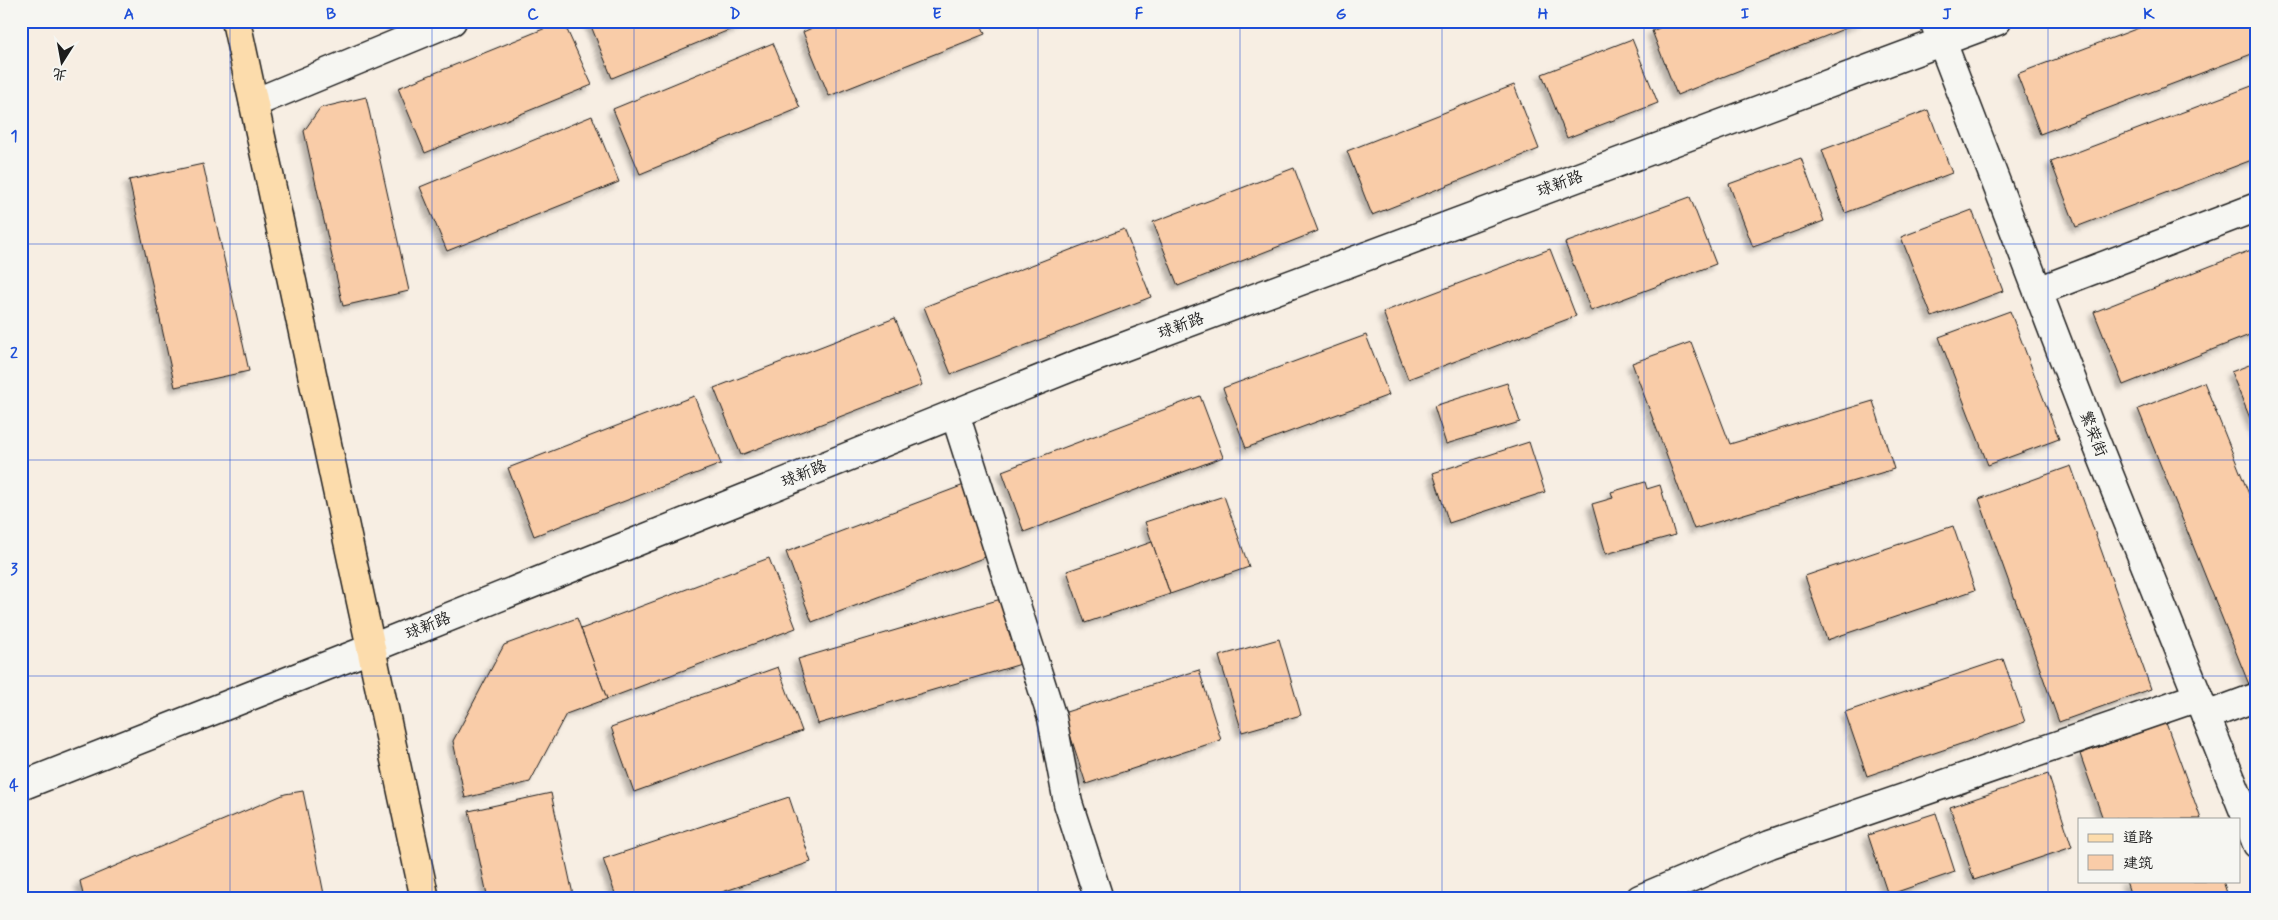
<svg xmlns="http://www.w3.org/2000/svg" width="2278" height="920" font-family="Mynerve,'LXGW WenKai TC',sans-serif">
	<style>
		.building { fill: #f9cca8; stroke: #1c1c1c; filter: url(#shadow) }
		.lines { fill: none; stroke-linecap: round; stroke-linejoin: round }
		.minor-casing { stroke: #1c1c1c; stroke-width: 31 }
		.major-casing { stroke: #1c1c1c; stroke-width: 31 }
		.minor { stroke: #f6f6f2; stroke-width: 28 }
		.major { stroke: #fcdcac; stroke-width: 28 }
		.grid { fill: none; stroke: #1d4ed8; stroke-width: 1; stroke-opacity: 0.55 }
		.labels { text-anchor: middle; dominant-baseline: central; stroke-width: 5; stroke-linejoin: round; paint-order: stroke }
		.street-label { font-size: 16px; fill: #1c1c1c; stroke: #f6f6f2 }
		.neatline { fill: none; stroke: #1d4ed8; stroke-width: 2 }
		.grid-label { font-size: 16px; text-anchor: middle; font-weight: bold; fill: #1d4ed8 }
	</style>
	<defs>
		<filter id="shadow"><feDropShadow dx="-4.5" dy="4.5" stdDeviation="2.5" flood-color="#0004"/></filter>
	</defs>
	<rect width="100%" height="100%" fill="#f7eee3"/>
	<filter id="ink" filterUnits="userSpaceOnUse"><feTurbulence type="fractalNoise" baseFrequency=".02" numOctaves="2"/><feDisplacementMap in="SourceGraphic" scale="10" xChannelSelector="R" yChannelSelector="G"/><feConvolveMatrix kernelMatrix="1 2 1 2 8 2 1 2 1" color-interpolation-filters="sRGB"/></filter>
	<g filter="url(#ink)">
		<g class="building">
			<path d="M563,21L592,85L425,153L398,88Z"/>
			<path d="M589,21H751L612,78Z"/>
			<path d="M828,21H980L985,34L829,96L803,32Z"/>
			<path d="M1676,21H1864L1677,95L1652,31Z"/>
			<path d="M2157,21H2257V52L2040,134L2017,74Z"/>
			<path d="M1632,39L1658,103L1567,138L1542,74Z"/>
			<path d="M773,43L800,108L640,174L613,109Z"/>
			<path d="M2257,84V158L2076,227L2051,162Z"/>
			<path d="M1514,85L1539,149L1372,215L1347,151Z"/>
			<path d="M366,97L409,291L343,306L304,131L320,108Z"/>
			<path d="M1928,110L1952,173L1845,213L1822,150Z"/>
			<path d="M592,116L619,182L447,251L420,187Z"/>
			<path d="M1801,158L1824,221L1753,247L1729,184Z"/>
			<path d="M203,164L249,371L175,387L129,180Z"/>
			<path d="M1294,168L1318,231L1178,286L1153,222Z"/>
			<path d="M1690,197L1716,264L1591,311L1565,243Z"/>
			<path d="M1972,210L2003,291L1932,317L1901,237Z"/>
			<path d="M1124,229L1151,297L951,374L924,307Z"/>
			<path d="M1550,249L1576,316L1408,379L1383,312Z"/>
			<path d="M2251,250L2257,265V332L2123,385L2094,312Z"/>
			<path d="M2010,311L2059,439L1988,465L1939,337Z"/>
			<path d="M895,318L922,385L741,455L714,388Z"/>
			<path d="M1366,335L1389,395L1246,448L1223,388Z"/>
			<path d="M1691,342L1730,444L1873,401L1894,469L1694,529L1632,363Z"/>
			<path d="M2257,362V435L2231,372Z"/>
			<path d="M2204,382L2257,514V684L2250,687L2138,409Z"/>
			<path d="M1507,383L1520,422L1446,444L1434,406Z"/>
			<path d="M694,396L721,464L534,536L508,468Z"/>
			<path d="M1200,396L1223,457L1024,532L1002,471Z"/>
			<path d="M1529,442L1545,492L1449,523L1433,473Z"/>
			<path d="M2071,466L2151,689L2059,722L1979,499Z"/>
			<path d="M1645,482L1647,489L1660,485L1675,535L1606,554L1592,504L1613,498L1611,492Z"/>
			<path d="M964,485L991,555L812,622L786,552Z"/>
			<path d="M1224,496L1249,567L1170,594L1145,522Z"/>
			<path d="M1953,526L1975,590L1827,640L1805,576Z"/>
			<path d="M1152,542L1170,594L1085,623L1067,571Z"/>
			<path d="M769,558L796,628L607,699L581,629Z"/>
			<path d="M1001,599L1021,664L818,724L798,659Z"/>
			<path d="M577,618L607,699L566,714L530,782L465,798L453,741L504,645Z"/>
			<path d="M1279,639L1301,715L1242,732L1219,656Z"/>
			<path d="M2003,659L2025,722L1867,776L1845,712Z"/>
			<path d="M778,667L802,731L634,792L611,727Z"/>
			<path d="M1199,670L1221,740L1086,784L1063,713Z"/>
			<path d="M2166,723L2201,819H2103L2080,754Z"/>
			<path d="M2048,774L2072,847L1974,880L1950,807Z"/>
			<path d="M303,791L325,899H84L80,881L285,794Z"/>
			<path d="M551,793L574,899H488L469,811Z"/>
			<path d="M789,797L811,862L702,899H617L603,859Z"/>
			<path d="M1936,813L1955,872L1888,895L1868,835Z"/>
			<path d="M2126,881H2223L2229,899H2132Z"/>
		</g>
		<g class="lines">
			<defs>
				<g id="minor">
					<path d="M1934,21L2090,427L2257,844"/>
					<path d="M254,103L452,21"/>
					<path d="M2038,291L2257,207"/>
					<path d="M955,414L1052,718L1068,803L1099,899"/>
					<path d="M2206,716L2257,697"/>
					<path d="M21,786L372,648L1091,359L1997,21"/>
					<path d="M1640,899L1770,844L2198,697"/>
				</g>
				<path id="major" d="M236,21L425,899"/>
			</defs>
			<use href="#minor" class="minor-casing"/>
			<use href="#major" class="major-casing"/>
			<use href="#minor" class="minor"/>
			<use href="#major" class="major"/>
		</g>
	</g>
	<path class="grid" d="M230,21V899M432,21V899M634,21V899M836,21V899M1038,21V899M1240,21V899M1442,21V899M1644,21V899M1846,21V899M2048,21V899M21,244H2257M21,460H2257M21,676H2257"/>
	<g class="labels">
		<g class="street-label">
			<text transform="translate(1560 184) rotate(-20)">球新路</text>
			<text transform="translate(1181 326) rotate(-20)">球新路</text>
			<text transform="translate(2093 434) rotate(68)">繁荣街</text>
			<text transform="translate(804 474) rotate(-22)">球新路</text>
			<text transform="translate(428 626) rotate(-22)">球新路</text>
		</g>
	</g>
	<rect width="2278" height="920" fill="none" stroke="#f6f6f2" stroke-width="55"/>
	<rect x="2078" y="818" width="162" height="65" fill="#f6f6f2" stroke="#9f9f9c"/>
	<rect x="2088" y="834" width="25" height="8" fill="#fcdcac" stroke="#9f9f9c"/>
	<text x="2123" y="842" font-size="15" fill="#1c1c1c">道路</text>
	<rect x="2088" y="855" width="25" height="15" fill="#f9cca8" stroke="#9f9f9c"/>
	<text x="2123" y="868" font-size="15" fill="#1c1c1c">建筑</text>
	<g transform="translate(62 62) rotate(191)" stroke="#f6f6f2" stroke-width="4" paint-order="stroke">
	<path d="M0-4L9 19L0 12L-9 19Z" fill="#1c1c1c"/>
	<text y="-8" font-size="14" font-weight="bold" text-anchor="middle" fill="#1c1c1c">北</text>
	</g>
	<rect x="28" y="28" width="2222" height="864" class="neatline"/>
	<g class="grid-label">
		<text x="129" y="19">A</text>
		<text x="331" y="19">B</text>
		<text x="533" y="19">C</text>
		<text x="735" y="19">D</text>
		<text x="937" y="19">E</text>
		<text x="1139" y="19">F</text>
		<text x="1341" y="19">G</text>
		<text x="1543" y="19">H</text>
		<text x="1745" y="19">I</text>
		<text x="1947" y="19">J</text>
		<text x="2149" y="19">K</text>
		<text x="14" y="141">1</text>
		<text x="14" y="358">2</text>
		<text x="14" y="574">3</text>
		<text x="14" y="790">4</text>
	</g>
</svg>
